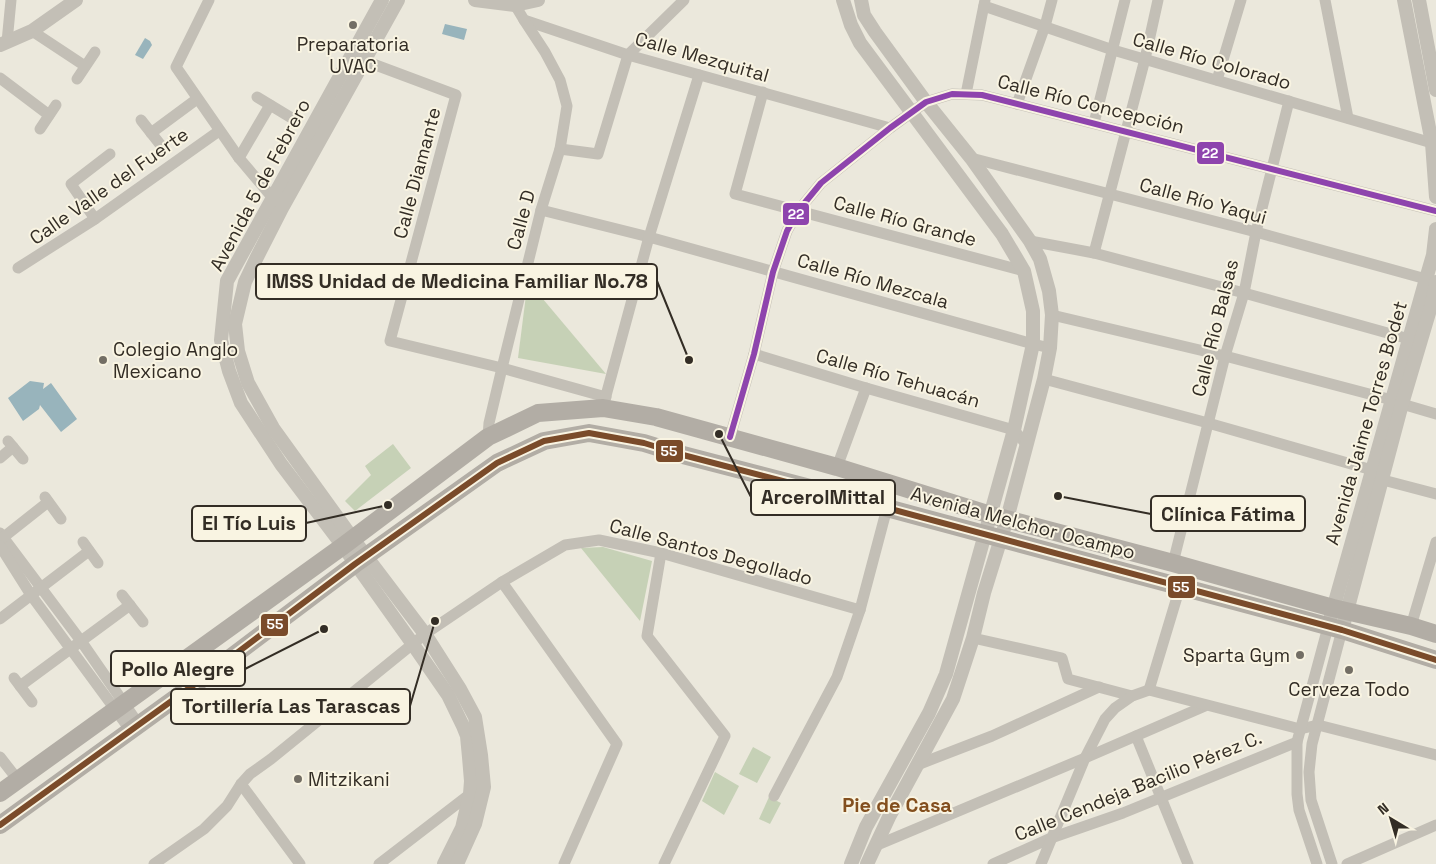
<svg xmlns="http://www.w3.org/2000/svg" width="1436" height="864" font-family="'Space Grotesk',sans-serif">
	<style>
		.green { fill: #c6d1b6 }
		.water { fill: #98b4bc }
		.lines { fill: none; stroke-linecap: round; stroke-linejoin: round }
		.minor { stroke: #c3bfb6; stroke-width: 11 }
		.tertiary { stroke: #c3bfb6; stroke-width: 14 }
		.primary { stroke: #b2ada5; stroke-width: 18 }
		.bus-1-casing { stroke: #f9f4e2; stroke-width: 10 }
		.bus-2-casing { stroke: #f9f4e2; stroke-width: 10 }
		.bus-1 { stroke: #8e44ad; stroke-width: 6 }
		.bus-2 { stroke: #7a4b2a; stroke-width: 6 }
		.poi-dot { fill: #736e65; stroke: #f9f4e2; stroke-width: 2 }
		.labels { text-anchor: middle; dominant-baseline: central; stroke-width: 4; stroke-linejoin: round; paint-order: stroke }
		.poi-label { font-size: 19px; fill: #332d25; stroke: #f9f4e2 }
		.street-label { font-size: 19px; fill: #332d25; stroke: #f9f4e2 }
		.neighbourhood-label { font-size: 20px; font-weight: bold; fill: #834f1e; stroke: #f9f4e2 }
		.leader { fill: none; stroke: #332d25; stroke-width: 2 }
		.callout-dot { fill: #332d25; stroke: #f9f4e2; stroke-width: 2 }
		.callout { fill: #f9f4e2; stroke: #332d25; stroke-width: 2 }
		.callout-label { font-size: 20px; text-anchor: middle; font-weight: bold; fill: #332d25 }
		.line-badge { stroke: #f9f4e2; stroke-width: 2 }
		.badge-label { font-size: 14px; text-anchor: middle; font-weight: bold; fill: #fff }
	</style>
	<rect width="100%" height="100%" fill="#ebe8dc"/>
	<g class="green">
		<path d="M537,292L606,374L518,358L526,295Z"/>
		<path d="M393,444L411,468L355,511L345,501L371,475L365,466Z"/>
		<path d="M603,547L652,561L640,621L581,548Z"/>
		<path d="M753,747L771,757L757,783L739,774Z"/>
		<path d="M715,772L739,786L724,815L702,801Z"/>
		<path d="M769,797L781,803L770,824L759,819Z"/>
	</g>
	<g class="water">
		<path d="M445,24L467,29L464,40L442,34Z"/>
		<path d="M145,38L150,41L152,45L143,59L135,55Z"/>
		<path d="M30,381L44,383L43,389L51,383L77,419L61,432L40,405L39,409L23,421L8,398Z"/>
	</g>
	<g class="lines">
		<g class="minor">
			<path d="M209,0L176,67L239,158L277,203"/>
			<path d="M1325,0L1348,118"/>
			<path d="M515,5L524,20L628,55L890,128"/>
			<path d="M984,6L1113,50L1432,143"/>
			<path d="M32,31L85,66"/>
			<path d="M7,42L11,0"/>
			<path d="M365,61L456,95L390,341L502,368L606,397"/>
			<path d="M0,78L49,115"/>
			<path d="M77,79L95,52"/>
			<path d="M1217,80L1241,0"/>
			<path d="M763,92L735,194L1024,271"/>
			<path d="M966,94L985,0"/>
			<path d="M257,97L290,117"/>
			<path d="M1017,104L1045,26L1052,0"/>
			<path d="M141,120L163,148"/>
			<path d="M1094,123L1125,0"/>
			<path d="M40,129L56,105"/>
			<path d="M151,133L197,99"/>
			<path d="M560,149L598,154L628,55L684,0"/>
			<path d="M239,158L270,105"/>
			<path d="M971,158L1256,232L1426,279"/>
			<path d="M541,210L649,237L1033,344L1050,348"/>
			<path d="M95,219L71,184L110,154"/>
			<path d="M1030,241L1094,253L1244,293L1409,339"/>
			<path d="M1094,253L1145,59L1158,0"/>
			<path d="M18,268L95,219L219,131"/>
			<path d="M1052,315L1225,356L1392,400"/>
			<path d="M754,354L866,388L1014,430L1026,444"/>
			<path d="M1044,379L1208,423L1372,470"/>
			<path d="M604,403L649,237L699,75"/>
			<path d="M1402,404L1436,414"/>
			<path d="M488,437L489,423L502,368L541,210L560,149L567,106L560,80L545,52L524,20"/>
			<path d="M730,437L754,354L773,272L787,231L798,211L821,183L890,128L926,102L952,94L982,95L1436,211"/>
			<path d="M8,441L23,459"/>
			<path d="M0,458L13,447"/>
			<path d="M837,467L866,388"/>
			<path d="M1383,480L1436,494"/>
			<path d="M45,497L61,519"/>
			<path d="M0,533L81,641L139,725"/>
			<path d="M0,540L48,502"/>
			<path d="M83,542L98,563"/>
			<path d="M0,546L31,595L131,731"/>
			<path d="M661,553L647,636L725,736L664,864"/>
			<path d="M1173,563L1225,356L1244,293L1256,232L1289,101"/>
			<path d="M502,582L617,744L564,864"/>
			<path d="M122,595L143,622"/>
			<path d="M0,619L89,551"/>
			<path d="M1411,626L1436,542"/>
			<path d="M973,638L1062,658L1068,679L1132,696"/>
			<path d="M14,678L32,702"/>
			<path d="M20,686L130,605"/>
			<path d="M1149,690L1180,587"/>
			<path d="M1136,736L1188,864"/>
			<path d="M0,757L18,780"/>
			<path d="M917,765L992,736L1099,687"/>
			<path d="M241,784L300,864"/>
			<path d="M774,796L837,677L860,610L887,508"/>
			<path d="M875,846L1085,758L1205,706"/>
			<path d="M154,864L204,829L227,806L241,784L250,774L271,759L425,634L502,582L565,545L599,540L661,553L860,610"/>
			<path d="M379,864L470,794"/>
			<path d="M993,864L1051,838L1123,813L1297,742"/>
			<path d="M1041,864L1085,758L1105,719L1115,708L1132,696L1149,690L1300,729L1318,725L1436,755"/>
			<path d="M1317,864L1299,810L1297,794V742L1328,627"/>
			<path d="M1332,864L1311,800L1309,772L1312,744L1342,630"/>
			<path d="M1347,864L1436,825"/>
		</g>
		<g class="tertiary">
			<path d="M382,0L227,281L221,340L229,371L241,403L281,464L343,546L412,643L448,695L463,726L467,736L469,757L471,781L470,794L462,828L444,864"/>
			<path d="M398,0L282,208L256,259L245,282L235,324L238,351L248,383L273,428L353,539L425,634L460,689L475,717L481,755L484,787L475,824L457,864"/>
			<path d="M475,0L515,5L538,0"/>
			<path d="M843,0L851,25L860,43L1002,234L1024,271L1033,311V344L1014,430L946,674L929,713L866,827L851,864"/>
			<path d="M861,0L864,15L875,32L926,102L971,158L1030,241L1040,259L1049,291L1052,315L1050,348L1044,379L1007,519L984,593L973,638L953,699L889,817L867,864"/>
			<path d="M1404,0L1432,143L1436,197"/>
			<path d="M1419,0L1436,90"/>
			<path d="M0,45L32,31L76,0"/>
			<path d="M1328,627L1426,279L1433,255L1436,229"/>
			<path d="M1342,630L1402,404L1432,303L1436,282"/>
		</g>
		<g class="primary">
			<path d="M0,793L343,546L488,437L538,413L603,408L656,417L837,467L991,515L1173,563L1333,608L1411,626L1436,634"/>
			<path d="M0,825L213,671L355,564L497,463L544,441L589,433L644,443L683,455L887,508L1342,630L1436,660"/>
		</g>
		<defs>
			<path id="bus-1" d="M730,437L754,354L773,272L787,231L798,211L821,183L890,128L926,102L952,94L982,95L1436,211"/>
			<path id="bus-2" d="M0,825L213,671L355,564L497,463L544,441L589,433L644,443L683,455L887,508L1342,630L1436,660"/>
		</defs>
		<use href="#bus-1" class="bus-1-casing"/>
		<use href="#bus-2" class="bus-2-casing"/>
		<use href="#bus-1" class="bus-1"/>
		<use href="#bus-2" class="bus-2"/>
	</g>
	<g class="poi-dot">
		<circle cx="353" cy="25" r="5"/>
		<circle cx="103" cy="360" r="5"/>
		<circle cx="1300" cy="655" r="5"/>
		<circle cx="1349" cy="670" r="5"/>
		<circle cx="298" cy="779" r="5"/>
	</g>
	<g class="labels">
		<g class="poi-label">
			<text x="353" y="44">Preparatoria<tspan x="353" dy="22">UVAC</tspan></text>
			<text x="113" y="349" text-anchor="start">Colegio Anglo<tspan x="113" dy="22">Mexicano</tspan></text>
			<text x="1290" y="655" text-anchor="end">Sparta Gym</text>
			<text x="1349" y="689">Cerveza Todo</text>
			<text x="308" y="779" text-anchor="start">Mitzikani</text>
		</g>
		<g class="street-label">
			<text transform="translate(702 57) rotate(16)">Calle Mezquital</text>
			<text transform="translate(1212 61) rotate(16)">Calle Río Colorado</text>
			<text transform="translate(1091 104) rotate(14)">Calle Río Concepción</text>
			<text transform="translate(417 173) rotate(-75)">Calle Diamante</text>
			<text transform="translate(260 185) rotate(-62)">Avenida 5 de Febrero</text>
			<text transform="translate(109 186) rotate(-35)">Calle Valle del Fuerte</text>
			<text transform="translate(1203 201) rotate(15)">Calle Río Yaqui</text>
			<text transform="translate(521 220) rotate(-75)">Calle D</text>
			<text transform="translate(905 221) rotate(15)">Calle Río Grande</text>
			<text transform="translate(873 281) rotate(16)">Calle Río Mezcala</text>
			<text transform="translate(1215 328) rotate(-76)">Calle Río Balsas</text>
			<text transform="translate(898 378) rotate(16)">Calle Río Tehuacán</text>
			<text transform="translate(1366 423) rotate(-74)">Avenida Jaime Torres Bodet</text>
			<text transform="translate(1023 523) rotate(15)">Avenida Melchor Ocampo</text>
			<text transform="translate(711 552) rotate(15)">Calle Santos Degollado</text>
			<text transform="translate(1138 786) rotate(-22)">Calle Cendeja Bacilio Pérez C.</text>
		</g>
		<g class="neighbourhood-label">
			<text x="897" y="805">Pie de Casa</text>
		</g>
	</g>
	<path class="leader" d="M689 360L657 281M719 434L751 497M1058 496L1151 514M388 505L306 523M324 629L245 669M435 621L410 706"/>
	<g class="callout-dot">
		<circle cx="689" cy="360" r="5"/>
		<circle cx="719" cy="434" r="5"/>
		<circle cx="1058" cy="496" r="5"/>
		<circle cx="388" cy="505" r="5"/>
		<circle cx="324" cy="629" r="5"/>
		<circle cx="435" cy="621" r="5"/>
	</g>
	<g class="callout">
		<rect x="256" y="264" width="401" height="35" rx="5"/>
		<rect x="751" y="480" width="144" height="35" rx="5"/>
		<rect x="1151" y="496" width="154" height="35" rx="5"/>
		<rect x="192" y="506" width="114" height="35" rx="5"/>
		<rect x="111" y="651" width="134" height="35" rx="5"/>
		<rect x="171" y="689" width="239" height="35" rx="5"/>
	</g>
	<g class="callout-label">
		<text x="457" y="288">IMSS Unidad de Medicina Familiar No.78</text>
		<text x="823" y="504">ArcerolMittal</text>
		<text x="1228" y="521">Clínica Fátima</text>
		<text x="249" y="530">El Tío Luis</text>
		<text x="178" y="676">Pollo Alegre</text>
		<text x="291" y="713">Tortillería Las Tarascas</text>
	</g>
	<g class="line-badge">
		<rect x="1196" y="141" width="29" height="24" rx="5" fill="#8e44ad"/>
		<rect x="782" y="202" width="28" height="24" rx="5" fill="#8e44ad"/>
		<rect x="655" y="439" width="29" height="24" rx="5" fill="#7a4b2a"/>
		<rect x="1167" y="575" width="29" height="24" rx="5" fill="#7a4b2a"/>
		<rect x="260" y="613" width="29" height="24" rx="5" fill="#7a4b2a"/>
	</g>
	<g class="badge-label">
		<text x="1210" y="158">22</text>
		<text x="796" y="219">22</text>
		<text x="669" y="456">55</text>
		<text x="1181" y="592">55</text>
		<text x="275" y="629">55</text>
	</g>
	<g transform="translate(1391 819) rotate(322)" stroke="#f9f4e2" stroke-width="4" paint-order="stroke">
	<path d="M0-4L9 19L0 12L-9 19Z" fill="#332d25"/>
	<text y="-8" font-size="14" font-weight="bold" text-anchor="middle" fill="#332d25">N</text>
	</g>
</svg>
